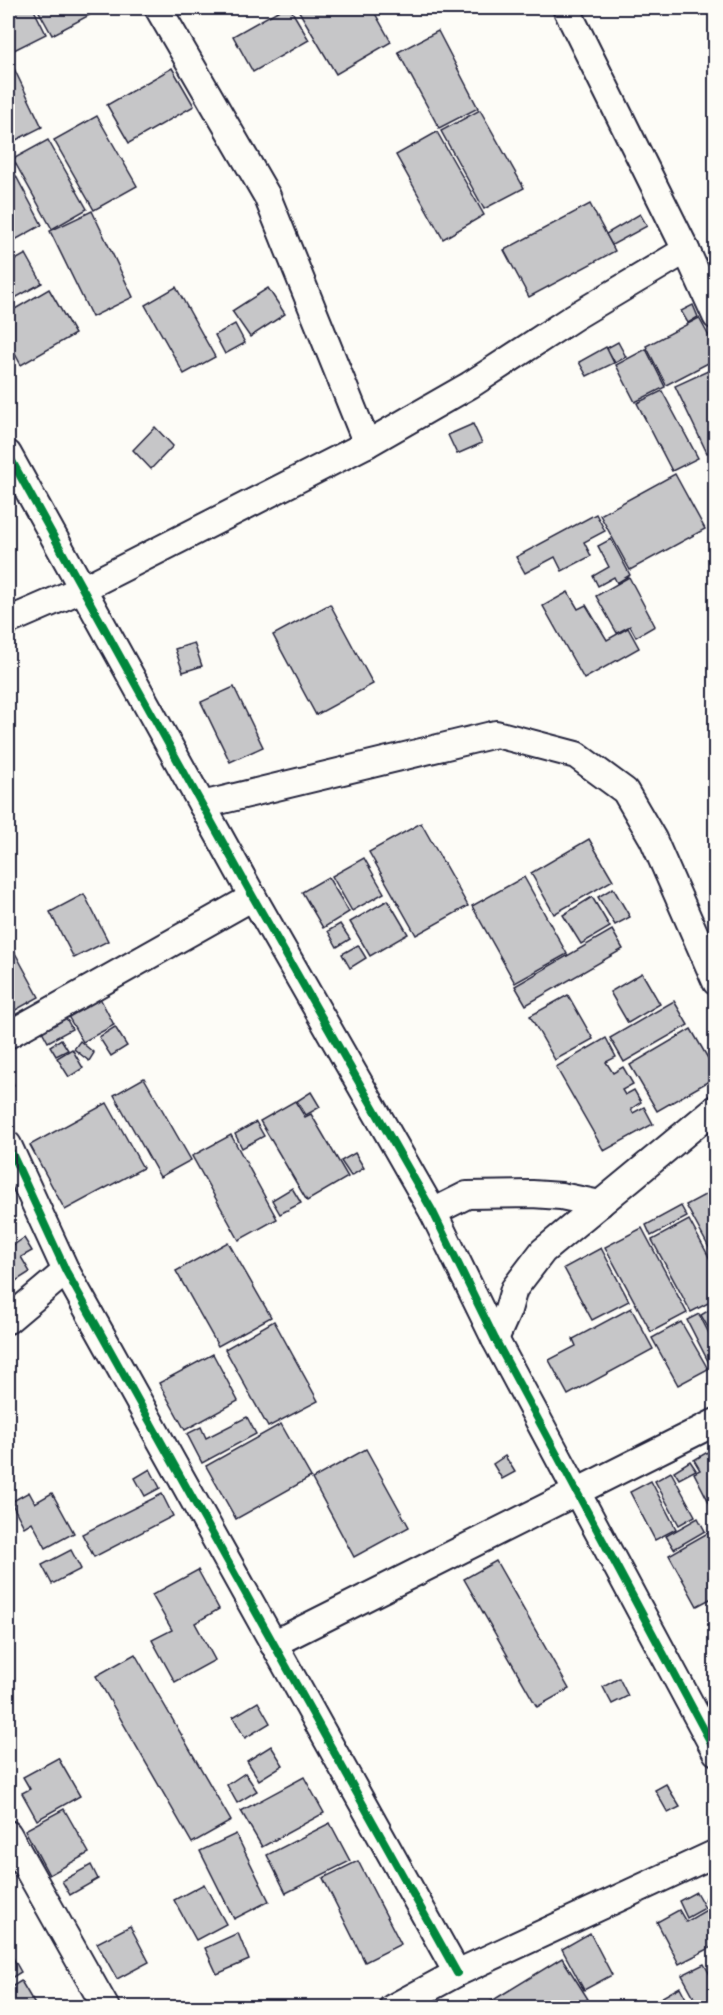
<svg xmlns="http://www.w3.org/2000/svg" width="723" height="2015" font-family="Kalam,sans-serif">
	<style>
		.building { fill: #c6c6c8; stroke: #22223b; stroke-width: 1.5 }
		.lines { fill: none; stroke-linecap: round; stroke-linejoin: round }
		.street-casing { stroke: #22223b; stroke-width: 30 }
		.street { stroke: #fdfcf7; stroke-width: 26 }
		.cycleway-casing { stroke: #fdfcf7; stroke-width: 11 }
		.cycleway { stroke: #00873e; stroke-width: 8 }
	</style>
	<rect width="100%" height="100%" fill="#fdfcf7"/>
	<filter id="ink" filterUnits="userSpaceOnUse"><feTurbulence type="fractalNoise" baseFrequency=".0167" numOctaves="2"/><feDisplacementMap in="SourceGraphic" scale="12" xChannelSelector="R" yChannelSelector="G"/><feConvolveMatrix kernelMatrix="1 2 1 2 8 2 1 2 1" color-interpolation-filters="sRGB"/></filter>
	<g filter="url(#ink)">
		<g class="building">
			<path d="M8,8H33L46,34L8,53Z"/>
			<path d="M37,8H95L97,11L52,35Z"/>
			<path d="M283,8H290L309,40L253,72L233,36Z"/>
			<path d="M297,8H372L391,42L336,74Z"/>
			<path d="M438,31L478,108L439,128L398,52Z"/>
			<path d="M8,56L42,127L8,144Z"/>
			<path d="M172,68L194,106L129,143L107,105Z"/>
			<path d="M480,110L524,188L484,209L441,131Z"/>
			<path d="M97,116L137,186L94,210L54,140Z"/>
			<path d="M437,132L484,215L443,239L396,155Z"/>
			<path d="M48,140L87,209L52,229L13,159Z"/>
			<path d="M8,161L42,225L15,240L8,227Z"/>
			<path d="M590,204L615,251L529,297L504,250Z"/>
			<path d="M92,211L133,297L92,317L50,231Z"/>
			<path d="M640,214L647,226L612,245L606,234Z"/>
			<path d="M26,254L42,283L8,302V264Z"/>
			<path d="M176,287L215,357L184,374L145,305Z"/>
			<path d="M268,288L285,314L250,337L232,311Z"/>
			<path d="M49,289L75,334L21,365L8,341V313Z"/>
			<path d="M693,305L698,317L688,323L681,311Z"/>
			<path d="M699,318L716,349V359L666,385L646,346Z"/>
			<path d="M235,324L245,343L225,354L215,335Z"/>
			<path d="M618,342L626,357L615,363L607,348Z"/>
			<path d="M606,347L614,363L587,376L579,362Z"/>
			<path d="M646,349L665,387L635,402L616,365Z"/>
			<path d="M710,370L716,382V448L707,453L675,386Z"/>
			<path d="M662,391L698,458L672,471L637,403Z"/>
			<path d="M473,424L482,443L457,454L448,435Z"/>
			<path d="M155,427L173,446L151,469L133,450Z"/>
			<path d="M675,474L705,529L630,570L600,515Z"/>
			<path d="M596,514L605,531L584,542L591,556L562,571L555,557L525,573L516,557Z"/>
			<path d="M611,539L630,575L617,583L614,577L598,586L593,576L609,567L598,546Z"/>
			<path d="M629,577L655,626L636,637L630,626L617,633L596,596Z"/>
			<path d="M568,592L578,609L586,605L607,640L628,628L639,648L584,679L543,606Z"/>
			<path d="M330,604L373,684L316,715L273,635Z"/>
			<path d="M194,643L202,666L183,672L175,649Z"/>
			<path d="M234,687L263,747L230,762L201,702Z"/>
			<path d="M421,823L468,906L416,935L369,852Z"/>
			<path d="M589,839L613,880L554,914L531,873Z"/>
			<path d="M364,858L384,893L352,911L332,876Z"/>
			<path d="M328,877L349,912L323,928L302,892Z"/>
			<path d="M524,877L567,954L515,983L472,906Z"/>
			<path d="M613,888L630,917L615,925L598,897Z"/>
			<path d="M84,894L108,941L74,958L50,912Z"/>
			<path d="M592,897L610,927L581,944L563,915Z"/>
			<path d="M388,900L408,934L370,956L350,922Z"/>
			<path d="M340,924L350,939L337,947L328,931Z"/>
			<path d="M612,930L623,949L526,1005L515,986Z"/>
			<path d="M8,940L39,997L12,1012L8,1003Z"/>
			<path d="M358,945L366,958L350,968L342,954Z"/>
			<path d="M642,973L660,1004L628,1023L610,992Z"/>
			<path d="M568,995L593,1039L555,1060L530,1016Z"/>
			<path d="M100,998L114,1025L83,1042L68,1016Z"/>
			<path d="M674,1001L688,1025L624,1062L610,1038Z"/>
			<path d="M65,1016L72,1029L48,1042L41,1029Z"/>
			<path d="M115,1027L127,1046L111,1056L99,1037Z"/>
			<path d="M691,1029L716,1072V1077L657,1111L630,1065Z"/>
			<path d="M606,1038L616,1057L606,1062L613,1073L623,1067L633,1084L622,1090L625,1095L634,1090L641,1102L631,1109L633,1113L644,1107L653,1124L604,1151L556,1067Z"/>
			<path d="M61,1039L68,1050L56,1056L50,1046Z"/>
			<path d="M80,1041L94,1053L89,1061L74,1049Z"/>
			<path d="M72,1049L83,1068L69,1077L57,1058Z"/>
			<path d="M8,1074L14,1085L8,1088Z"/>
			<path d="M144,1078L191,1160L160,1177L114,1095Z"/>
			<path d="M311,1092L320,1107L306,1115L297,1101Z"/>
			<path d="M295,1101L305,1117L311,1114L348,1177L307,1201L260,1121Z"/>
			<path d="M107,1103L143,1168L65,1210L30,1145Z"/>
			<path d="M256,1122L264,1136L242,1148L235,1134Z"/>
			<path d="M231,1135L277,1219L239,1240L192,1156Z"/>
			<path d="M355,1153L364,1168L351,1176L341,1161Z"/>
			<path d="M292,1188L301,1203L280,1214L272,1200Z"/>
			<path d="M716,1189V1253L713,1255L686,1205Z"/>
			<path d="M681,1206L687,1217L651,1236L646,1225Z"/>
			<path d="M689,1220L716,1270V1299L691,1312L652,1240Z"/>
			<path d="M642,1228L687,1313L651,1332L605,1247Z"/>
			<path d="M24,1238L32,1251L21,1257L30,1272L8,1286V1249Z"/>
			<path d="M228,1242L271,1317L218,1346L176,1271Z"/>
			<path d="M601,1248L629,1301L592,1320L564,1268Z"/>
			<path d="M716,1306V1341L701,1315Z"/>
			<path d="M631,1308L653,1349L568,1395L549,1360L576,1346L573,1339Z"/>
			<path d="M699,1314L716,1347V1360L709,1363L687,1320Z"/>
			<path d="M274,1321L318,1401L268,1427L225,1349Z"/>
			<path d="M681,1322L708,1369L678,1385L652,1338Z"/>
			<path d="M213,1354L238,1401L185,1430L159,1383Z"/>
			<path d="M247,1417L256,1434L202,1463L187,1434L201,1427L206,1438Z"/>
			<path d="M281,1424L311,1477L236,1519L206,1466Z"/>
			<path d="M366,1449L409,1527L354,1557L312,1479Z"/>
			<path d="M711,1450L716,1459V1506L712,1508L694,1473L700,1470L694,1460Z"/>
			<path d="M505,1456L515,1472L502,1479L493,1464Z"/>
			<path d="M690,1461L696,1470L679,1479L674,1471Z"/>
			<path d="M150,1469L160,1488L145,1496L135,1478Z"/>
			<path d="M671,1472L695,1516L679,1525L655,1481Z"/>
			<path d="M651,1481L676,1529L655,1540L630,1492Z"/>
			<path d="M29,1492L35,1503L52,1493L74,1533L46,1548L32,1522L24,1527L11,1502Z"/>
			<path d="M162,1494L173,1516L94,1557L82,1534Z"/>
			<path d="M698,1518L705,1531L674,1549L666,1536Z"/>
			<path d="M713,1530L716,1534V1596L697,1606L669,1555Z"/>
			<path d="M71,1550L81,1569L52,1584L42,1565Z"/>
			<path d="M496,1561L569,1689L537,1707L464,1579Z"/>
			<path d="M198,1570L219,1609L195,1623L215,1660L175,1682L152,1640L172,1630L152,1595Z"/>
			<path d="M135,1654L231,1821L192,1843L96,1676Z"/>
			<path d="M619,1678L628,1696L612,1704L603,1687Z"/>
			<path d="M258,1702L270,1723L245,1738L233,1717Z"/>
			<path d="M271,1746L283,1765L259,1780L247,1761Z"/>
			<path d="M58,1758L80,1796L37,1820L22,1793L30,1789L23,1777Z"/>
			<path d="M245,1773L257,1791L237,1803L227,1785Z"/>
			<path d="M304,1777L324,1813L262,1847L241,1811Z"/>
			<path d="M666,1784L680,1807L668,1813L655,1790Z"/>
			<path d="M64,1809L89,1853L49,1875L25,1830Z"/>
			<path d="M330,1823L350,1861L286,1893L267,1855Z"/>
			<path d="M236,1834L269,1901L234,1919L200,1851Z"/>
			<path d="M358,1861L401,1944L365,1962L323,1878Z"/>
			<path d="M91,1865L98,1879L70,1895L62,1881Z"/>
			<path d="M204,1884L226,1924L196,1940L174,1900Z"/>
			<path d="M696,1892L705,1908L687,1918L679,1901Z"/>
			<path d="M716,1893V1945L679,1964L657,1922L679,1910L686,1922L710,1908L705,1898Z"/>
			<path d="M130,1926L149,1962L117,1979L97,1943Z"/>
			<path d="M238,1933L249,1960L217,1974L205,1948Z"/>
			<path d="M590,1933L612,1975L584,1990L562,1949Z"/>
			<path d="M8,1949L21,1972L8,1980Z"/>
			<path d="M562,1958L588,1999L574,2008H493L490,2002Z"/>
			<path d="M704,1964L712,1978L716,1976V2008H700L682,1975Z"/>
			<path d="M21,1981L37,2008H8V1989Z"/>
			<path d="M680,1987L691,2008H643Z"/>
		</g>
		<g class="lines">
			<defs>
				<g id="street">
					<path d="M158,8L267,196L367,444"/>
					<path d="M566,8L686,250L716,316"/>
					<path d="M8,454L253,897L433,1212L495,1339L716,1752"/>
					<path d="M8,621L82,589L367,444L470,385L574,317L686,250"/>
					<path d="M202,805L496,734L576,755L625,791L653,839L716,982"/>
					<path d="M8,1035L253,897"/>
					<path d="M8,1145L66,1271L457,1973"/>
					<path d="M433,1212L467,1195L532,1194L561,1196L600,1204"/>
					<path d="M8,1320L66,1271"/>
					<path d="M495,1339L508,1310L514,1289L543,1251L716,1108"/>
					<path d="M273,1644L716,1422"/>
					<path d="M8,1834L106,2008"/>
					<path d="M392,2008L457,1973L716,1853"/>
				</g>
			</defs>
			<use href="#street" class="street-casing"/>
			<use href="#street" class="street"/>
			<defs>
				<g id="cycleway">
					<path d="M8,454L253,897L433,1212L495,1339L716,1752"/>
					<path d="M8,1145L66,1271L457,1973"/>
				</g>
			</defs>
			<use href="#cycleway" class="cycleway-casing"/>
			<use href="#cycleway" class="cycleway"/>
		</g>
	</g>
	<rect width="723" height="2015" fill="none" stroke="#fdfcf7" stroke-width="30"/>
	<rect x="15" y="15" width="693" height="1985" fill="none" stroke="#22223b" stroke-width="2" filter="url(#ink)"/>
</svg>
